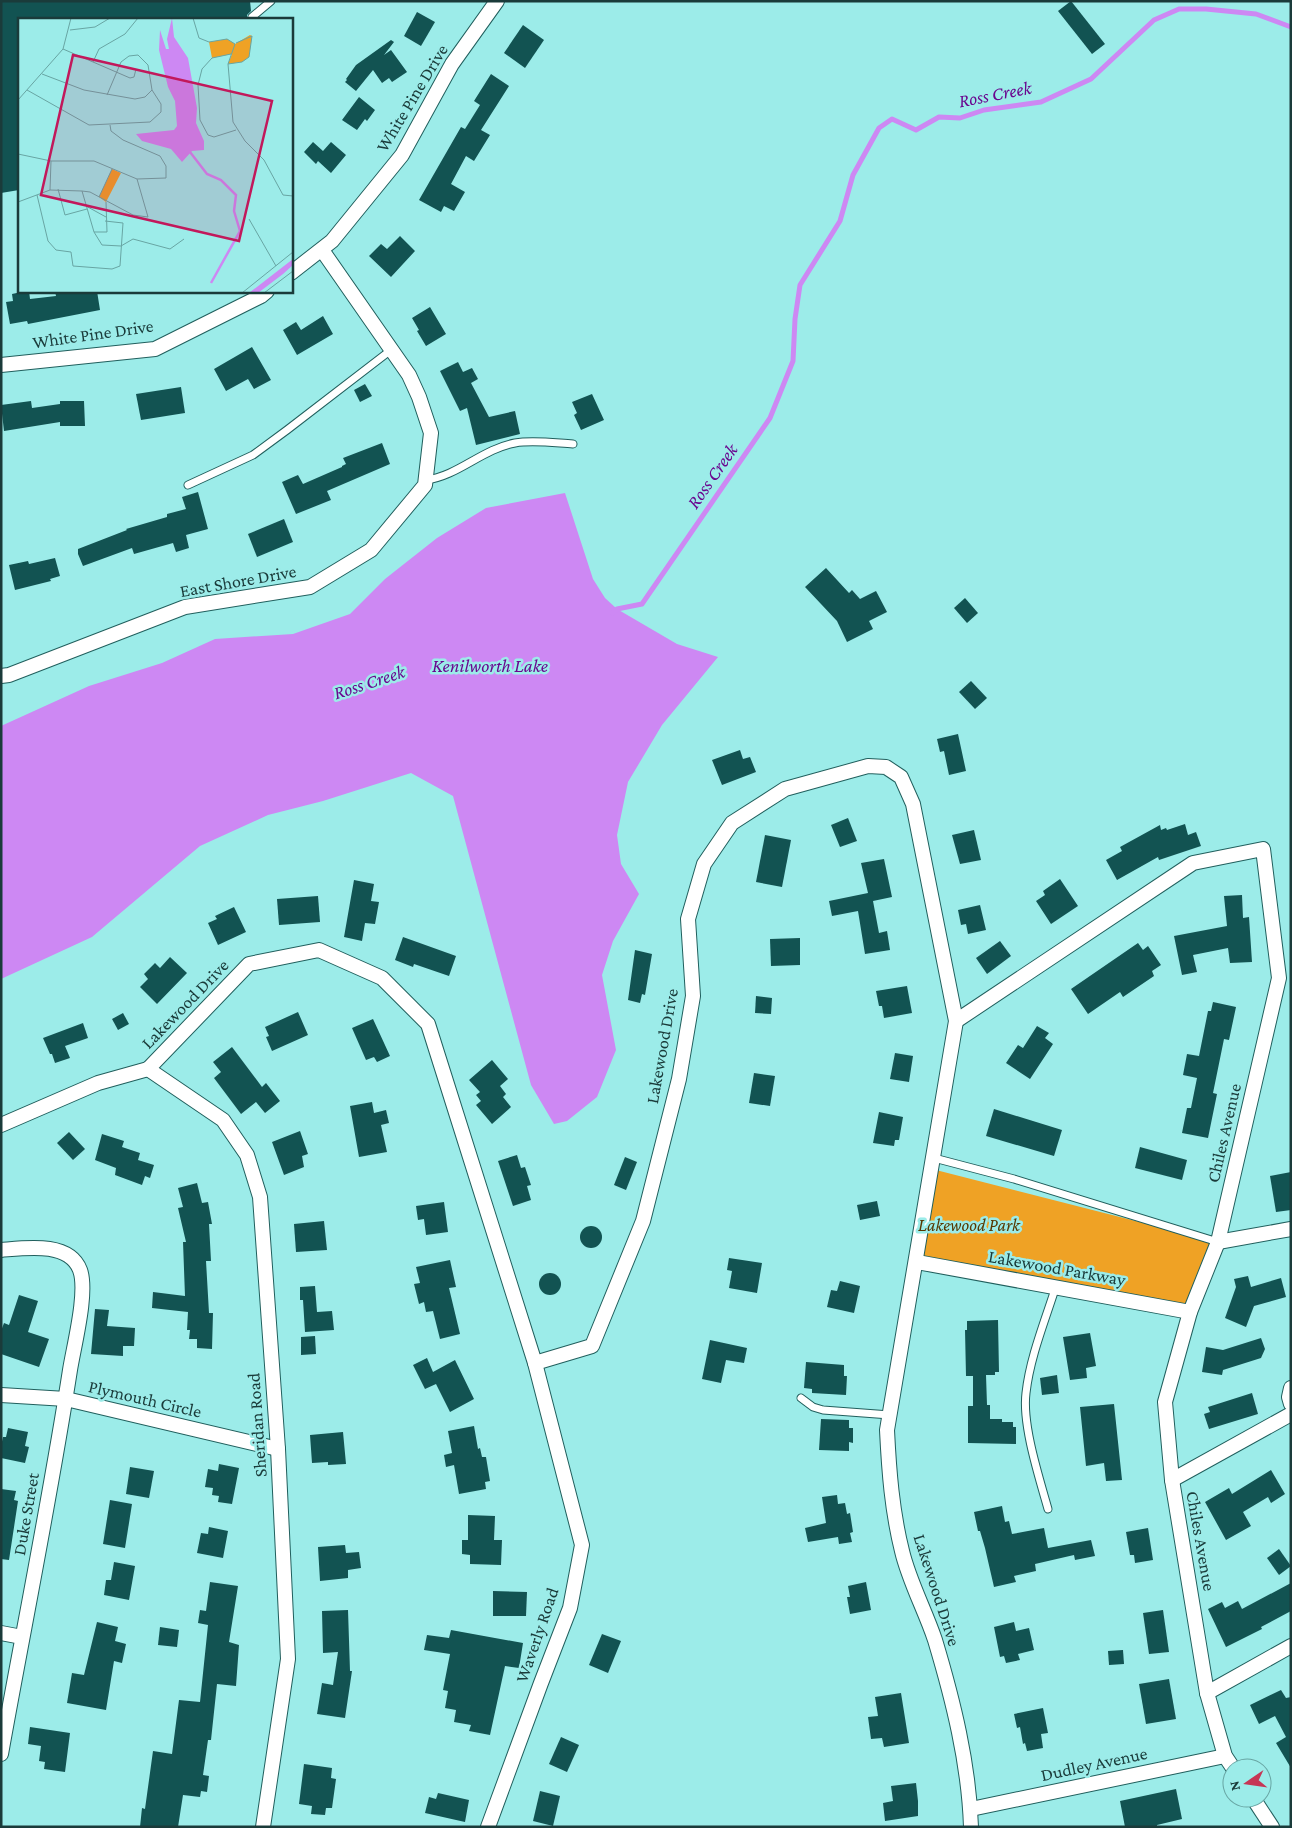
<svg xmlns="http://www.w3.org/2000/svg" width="1292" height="1828" font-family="'Crimson Pro',serif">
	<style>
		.green { fill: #efa225 }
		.water { fill: #cd88f3 }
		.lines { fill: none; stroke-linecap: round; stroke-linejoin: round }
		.stream { stroke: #cd88f3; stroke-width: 5 }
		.building { fill: #125352 }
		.lane-casing { stroke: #215f5d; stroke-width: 9 }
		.street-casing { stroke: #215f5d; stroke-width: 16 }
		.lane { stroke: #fff; stroke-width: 7 }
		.street { stroke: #fff; stroke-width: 14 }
		.labels { text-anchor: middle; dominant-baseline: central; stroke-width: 5; stroke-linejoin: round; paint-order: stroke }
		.street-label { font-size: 18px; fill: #1a3b3a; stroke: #9cece9 }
		.park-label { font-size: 18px; font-style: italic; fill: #573700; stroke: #9cece9 }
		.water-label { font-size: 19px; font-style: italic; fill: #6a078f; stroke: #9cece9 }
		.inset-river { fill: none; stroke: #cd88f3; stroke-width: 2.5 }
		.inset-road { fill: none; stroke: #68a5a3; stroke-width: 1 }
		.view { fill: #c2185b; fill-opacity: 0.15; stroke: #c2185b; stroke-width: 2.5 }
		.inset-edge { fill: none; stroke: #1a3b3a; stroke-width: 2.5 }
	</style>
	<rect width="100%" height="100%" fill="#9cece9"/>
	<path class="green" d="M932,1169L1218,1242L1190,1312L917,1262Z"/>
	<path class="water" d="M565,493L593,579L605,598L617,609L677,644L718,657L662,725L628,782L617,835L621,864L639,894L613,941L602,975L616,1050L597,1097L567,1121L554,1124L531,1085L453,796L411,773L323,801L268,815L200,846L92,937L1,979V726L89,686L162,663L215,639L293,634L350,614L385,579L437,538L486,508Z"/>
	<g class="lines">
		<path class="stream" d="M613,613L617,609L642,604L770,418L793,361L795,319L800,285L840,221L853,175L879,128L892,119L916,130L939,117L960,118L984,110L1041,102L1091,79L1154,20L1179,9H1206L1256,14L1291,27"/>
	</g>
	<g class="building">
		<path d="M1,1H250L251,11L247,15V19H19V190L1,193Z"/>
		<path d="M1071,1L1105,44L1092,54L1058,11Z"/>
		<path d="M417,12L435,22L421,46L404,36Z"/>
		<path d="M523,25L544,40L525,68L504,53Z"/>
		<path d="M391,40L394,42L384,55L391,50L407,72L392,82L389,78L382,83L373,70L356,91L345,82L347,80L346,79L356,65Z"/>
		<path d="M491,74L509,86L481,130L490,135L474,161L466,156L451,184L465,192L454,211L444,206L441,212L419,200L461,127L465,129L480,105L474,101Z"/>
		<path d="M359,97L375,110L367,121L365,119L357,130L342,120Z"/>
		<path d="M313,142L323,151L331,142L346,155L331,173L318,161L316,164L304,152Z"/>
		<path d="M400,236L415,251L391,277L369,256L381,244L387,249Z"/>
		<path d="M26,291H29L30,299L56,296L55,291H97L100,310L28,324L27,321L10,324L6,302L13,301L12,294Z"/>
		<path d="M430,307L446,334L426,346L417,331L419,330L412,318Z"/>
		<path d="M323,316L333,334L297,355L283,330L296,322L301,330Z"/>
		<path d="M252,347L271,380L254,389L248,379L226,391L214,369Z"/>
		<path d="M458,362L463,372L472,368L478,379L471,383L489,417L515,411L520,434L476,445L467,408L460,411L440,371Z"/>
		<path d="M365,384L372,396L360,402L354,390Z"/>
		<path d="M181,387L185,413L141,420L136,394Z"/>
		<path d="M592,394L604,420L581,430L574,415L577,413L572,402Z"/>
		<path d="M31,401L32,408L60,404V401H84L85,426H60V422L4,431L1,405Z"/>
		<path d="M382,443L390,464L327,491L331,500L296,514L282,482L298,475L303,484L342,467V466L346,464L343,458Z"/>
		<path d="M198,492L208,529L186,535L189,548L176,552L173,543L134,554L132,548L83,566L78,554V549L127,530L126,529L167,517V514L186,509L182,497Z"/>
		<path d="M284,519L293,542L257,557L248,534Z"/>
		<path d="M55,558L60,576L50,579L51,581L15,590L9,565L28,561L29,564Z"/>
		<path d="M826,568L849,593L852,590L860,599L876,591L887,612L869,621L873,629L847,642L837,621L805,587Z"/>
		<path d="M965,598L978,613L967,623L954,608Z"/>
		<path d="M971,681L987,698L975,709L959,692Z"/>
		<path d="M958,734L966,771L949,775L944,751L940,752L937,739Z"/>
		<path d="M740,750L743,759L750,757L756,772L722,785L712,760Z"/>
		<path d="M848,818L857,841L840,847L831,825Z"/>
		<path d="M1185,824L1188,835L1196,832L1201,846L1159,860L1158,857L1117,880L1106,860L1122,851L1120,847L1160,825L1161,830L1166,828L1167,830Z"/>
		<path d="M974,830L981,860L960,864L952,835Z"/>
		<path d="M765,835L791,840L782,887L756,882Z"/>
		<path d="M884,859L892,897L873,901L879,933L887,931L890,950L865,954L858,911L832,916L829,901L868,893L861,863Z"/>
		<path d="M1060,879L1078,906L1051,924L1036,901L1045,895L1043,891Z"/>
		<path d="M354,880L374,884L371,901L379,902L375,924L365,923L362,941L344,937Z"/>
		<path d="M1242,895L1243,918L1249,917L1252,962L1230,963L1228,948L1193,955L1197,972L1182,975L1174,936L1227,926L1224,896Z"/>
		<path d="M318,896L320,922L279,925L277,899Z"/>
		<path d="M980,905L986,930L968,934L966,924L961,925L958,910Z"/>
		<path d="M234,907L246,932L218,945L208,923L217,919L215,916Z"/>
		<path d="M403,937L456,956L449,976L414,964L413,967L395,960Z"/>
		<path d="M800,938V965L771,966L770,939Z"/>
		<path d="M1000,941L1011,956L987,974L976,958Z"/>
		<path d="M1138,943L1143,950L1148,946L1161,965L1152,971L1154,976L1123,997L1120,992L1088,1014L1071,989Z"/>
		<path d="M635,950L652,954L645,995L642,994L640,1003L628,1000Z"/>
		<path d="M170,957L187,973L157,1004L140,987L148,979L144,974L155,963L160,968Z"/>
		<path d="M907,986L912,1013L884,1018L882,1006H879L876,991Z"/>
		<path d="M756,996L772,998L771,1014L755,1013Z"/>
		<path d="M1213,1002L1236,1007L1229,1040L1224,1039L1213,1093L1217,1094L1208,1138L1182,1133L1187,1108H1191L1197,1078L1183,1075L1187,1054L1199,1056L1208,1011H1211Z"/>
		<path d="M298,1012L308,1035L272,1051L266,1037L269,1036L265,1027Z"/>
		<path d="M123,1013L129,1024L118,1030L112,1019Z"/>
		<path d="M373,1019L390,1056L377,1062L374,1057L366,1060L352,1028Z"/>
		<path d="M83,1023L88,1038L65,1046L70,1058L55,1063L52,1054H50L43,1038Z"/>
		<path d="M1037,1026L1049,1033L1045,1038L1053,1044L1030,1079L1006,1063L1018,1045L1023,1048Z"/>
		<path d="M232,1047L262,1087L266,1083L280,1101L265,1113L256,1102L241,1114L214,1078L221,1072L213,1062Z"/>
		<path d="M895,1053L913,1056L909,1082L890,1079Z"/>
		<path d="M492,1060L508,1079L500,1086L506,1094L503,1097L511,1107L492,1124L476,1105L481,1101L476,1095L480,1092L469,1080Z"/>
		<path d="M754,1073L775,1076L770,1106L749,1103Z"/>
		<path d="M372,1102L374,1113L386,1110L389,1123L381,1125L387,1152L359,1157L350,1106Z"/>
		<path d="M994,1109L1062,1130L1054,1156L986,1136Z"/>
		<path d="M879,1112L903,1117L899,1140H895L894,1146L873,1143Z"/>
		<path d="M300,1131L308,1154L302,1156L304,1167L284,1175L272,1142Z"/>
		<path d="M69,1132L85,1149L73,1160L57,1143Z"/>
		<path d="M102,1134L124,1141L122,1147L140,1153L138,1160L154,1165L150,1178L145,1176L142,1185L115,1175L116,1168L95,1160Z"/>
		<path d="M1140,1147L1187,1160L1182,1180L1135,1168Z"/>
		<path d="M517,1155L521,1168L525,1167L531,1185L527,1186L531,1200L513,1206L498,1161Z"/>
		<path d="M625,1157L637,1162L626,1190L614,1185Z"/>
		<path d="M1291,1172V1210L1276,1212L1270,1176Z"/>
		<path d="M197,1183L202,1203L208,1202L212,1224H209L211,1261H206L209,1313H213L212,1349L197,1348V1339H189L190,1330H187L188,1312L152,1308L153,1292L185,1296L183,1242H186L178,1208L183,1207L178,1188Z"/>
		<path d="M877,1201L880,1216L860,1220L857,1205Z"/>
		<path d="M444,1202L448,1232L426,1235L424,1219L418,1220L416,1206Z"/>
		<path d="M324,1221L327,1250L296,1252L294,1224Z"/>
		<circle cx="591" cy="1237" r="11"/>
		<path d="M729,1258L762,1263L757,1293L729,1288L732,1271L727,1270Z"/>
		<path d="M450,1260L456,1287L449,1288L460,1334L440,1339L433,1311L426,1312L424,1302L419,1304L414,1284L420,1283L416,1267Z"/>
		<circle cx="550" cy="1284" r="11"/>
		<path d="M1248,1276L1251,1287L1281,1278L1286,1297L1254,1306L1246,1327L1225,1318L1236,1287L1234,1279Z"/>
		<path d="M840,1281L860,1286L854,1313L827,1307L831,1290L837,1291Z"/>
		<path d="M315,1286L317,1312L332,1311L334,1330L305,1332L303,1300H300V1287Z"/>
		<path d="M19,1295L38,1301L28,1332L49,1339L39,1367L1,1354V1331L4,1323L9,1325Z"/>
		<path d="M95,1309L109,1310L107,1326L135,1328L134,1346H123V1356L91,1354Z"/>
		<path d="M998,1320L999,1372H995V1375H986L987,1405H990V1419H1002V1422H1013V1427H1016V1444L968,1443V1406H973V1376H966L965,1330H967V1321Z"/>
		<path d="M1090,1333L1096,1366L1086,1368L1087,1378L1070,1380L1063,1337Z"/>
		<path d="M315,1336L316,1354L301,1355V1337Z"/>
		<path d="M1261,1338L1265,1349L1261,1358L1223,1370L1222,1375L1202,1372L1206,1347L1223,1350Z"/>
		<path d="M710,1340L747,1348L744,1363L726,1360L721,1383L702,1379Z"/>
		<path d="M427,1358L433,1372L455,1360L474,1399L450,1412L436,1384L425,1389L413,1365Z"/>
		<path d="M806,1362L844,1365V1376H847L846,1395L812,1393V1389L804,1388Z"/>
		<path d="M1057,1375L1059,1393L1042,1395L1040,1378Z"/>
		<path d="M1252,1393L1258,1414L1209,1429L1204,1414L1210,1412L1208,1407Z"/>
		<path d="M1114,1404L1122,1480L1106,1481L1104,1463L1086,1466L1080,1407Z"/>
		<path d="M821,1419L849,1420V1428H853V1443L849,1442V1451L819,1450Z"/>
		<path d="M474,1426L478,1449L480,1448L482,1457H486L490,1481L485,1482L486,1489L459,1494L454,1465L446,1467L444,1455L452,1453L448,1431Z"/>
		<path d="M8,1428L28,1432L25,1446L29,1447L25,1463L1,1458V1446L3,1437H6Z"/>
		<path d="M343,1432L346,1464L328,1465V1462L312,1463L310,1435Z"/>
		<path d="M219,1464L239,1468L232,1504L218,1502L219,1496L212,1495L213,1488L205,1487L208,1469L218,1471Z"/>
		<path d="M130,1467L154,1471L149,1498L126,1494Z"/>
		<path d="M1271,1470L1285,1494L1271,1503L1268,1497L1243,1512L1251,1526L1226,1540L1205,1502L1229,1488L1232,1494Z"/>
		<path d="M1,1489L16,1491L14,1500L18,1501L9,1560L1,1559Z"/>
		<path d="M837,1495L838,1504L845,1503L847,1514L850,1513L853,1532L850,1533L852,1542L839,1544L838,1537L808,1542L805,1528L826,1523L822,1497Z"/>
		<path d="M110,1500L132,1504L125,1548L103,1544Z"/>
		<path d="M1002,1506L1005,1522L1009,1521L1012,1534L1044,1528L1048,1548L1091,1540L1095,1556L1075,1560L1074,1555L1035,1564L1036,1571L1014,1576L1016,1582L994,1587L985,1548L980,1531H978L974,1512Z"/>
		<path d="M468,1515L495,1516L494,1540H502L501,1565L470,1564V1555L462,1554V1540H468Z"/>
		<path d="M209,1527L228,1531L223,1558L197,1553L201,1533L208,1534Z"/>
		<path d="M1148,1528L1153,1560L1135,1563L1134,1555H1130L1126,1532Z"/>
		<path d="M345,1545L346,1553L359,1552L361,1568L348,1570V1578L320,1581L318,1547Z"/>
		<path d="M1279,1549L1291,1566L1279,1575L1267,1558Z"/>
		<path d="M114,1562L135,1566L129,1600L104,1595L106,1580H111Z"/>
		<path d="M210,1582L238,1586L229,1642L239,1645L236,1686L217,1684L211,1740H208L203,1775L209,1776L207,1792L201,1791L200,1797L183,1795L178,1827H140L142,1808L145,1809L153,1751L172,1754L179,1700L200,1702L208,1625L198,1623L200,1610L206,1611Z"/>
		<path d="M866,1582L871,1610L850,1614L847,1597H850L848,1586Z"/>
		<path d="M1291,1583V1611L1261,1627L1262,1629L1226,1647L1208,1609L1222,1602L1225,1608L1238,1601L1242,1609Z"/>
		<path d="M493,1591L527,1592L526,1616H493Z"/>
		<path d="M348,1610L350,1671H352L345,1718L317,1714L322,1683L333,1685L338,1652L323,1653L322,1611Z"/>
		<path d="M1163,1610L1169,1652L1149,1654L1143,1613Z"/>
		<path d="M97,1622L118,1627L115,1641L126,1644L122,1663L114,1661L106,1710L67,1703L72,1673L84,1675Z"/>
		<path d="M1014,1622L1016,1631L1029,1628L1034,1650L1018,1654L1020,1660L1006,1663L1004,1656L1000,1657L994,1627Z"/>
		<path d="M160,1627L179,1630L177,1647L158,1645Z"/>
		<path d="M451,1630L523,1643L519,1668L505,1666L490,1735L469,1731L471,1725L454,1722L456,1710L445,1708L448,1691L443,1690L450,1654L424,1650L427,1635L449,1638Z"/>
		<path d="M602,1634L621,1641L608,1673L589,1665Z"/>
		<path d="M1123,1650L1124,1664L1109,1665L1108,1651Z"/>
		<path d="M1169,1679L1176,1719L1146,1724L1139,1684Z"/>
		<path d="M1281,1690L1286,1698L1291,1697V1768L1276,1743L1286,1737L1275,1716L1259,1724L1250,1705Z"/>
		<path d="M901,1693L909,1743L884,1747L882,1738L871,1739L868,1717L878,1716L875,1697Z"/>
		<path d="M1043,1708L1048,1733L1041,1734L1043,1748L1027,1751L1025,1743L1023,1744L1020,1727L1017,1728L1014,1714Z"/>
		<path d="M30,1727L70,1733L65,1772L44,1769L45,1762L39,1761L41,1746L28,1744Z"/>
		<path d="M561,1737L579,1745L567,1772L549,1764Z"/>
		<path d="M304,1764L332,1768L331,1778L336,1779L332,1808H326L325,1815L311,1814L312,1806L299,1804Z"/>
		<path d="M916,1783L918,1801V1816L885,1821L883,1803L893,1801L891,1786Z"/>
		<path d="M1176,1789L1182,1819L1157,1825V1827H1125L1120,1801Z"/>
		<path d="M540,1791L560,1796L553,1826L533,1821Z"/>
		<path d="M438,1793L469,1800L465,1822L425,1813L429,1797L436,1799Z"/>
	</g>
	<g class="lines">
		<defs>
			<g id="lane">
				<path d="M252,17L271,1"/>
				<path d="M426,480C458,476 482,449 515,443C533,440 555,443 573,444"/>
				<path d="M188,485L253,455L287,430L391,350"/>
				<path d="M934,1158L1014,1179L1218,1242"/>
				<path d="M801,1398L813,1407L823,1410L890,1415"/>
				<path d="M1048,1509C1039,1477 1022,1425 1026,1393C1030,1357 1045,1321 1056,1286"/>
			</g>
			<g id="street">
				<path d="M291,273L332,241L402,155L452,64L497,1"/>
				<path d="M1,365L155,349L261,296L267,291"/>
				<path d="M1,676L9,675L185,607L310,587L371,550L425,485L431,433L419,397L409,375L322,250"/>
				<path d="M956,1021L1193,863L1263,849L1279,978L1218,1242L1190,1312L1165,1402L1172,1480L1207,1693L1225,1756L1233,1768"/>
				<path d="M148,1069L249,964L319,950L382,978L428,1024L535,1363L582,1545L570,1608L541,1683L488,1827"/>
				<path d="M148,1069L223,1120L247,1155L260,1197L278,1449L288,1659L263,1827"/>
				<path d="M1,1125L98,1083L148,1069"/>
				<path d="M1218,1242L1291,1229"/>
				<path d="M1,1250C25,1248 69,1241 80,1270C88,1292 74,1345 70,1370C50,1499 24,1626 1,1754"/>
				<path d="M917,1262L1190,1312"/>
				<path d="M535,1363L592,1346L643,1221L679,1079L693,996L688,919L704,864L732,823L785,789L868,766L886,767L901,777L913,804L956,1021L887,1430C889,1471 892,1511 902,1551C909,1581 925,1610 935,1640C953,1700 969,1764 971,1827"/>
				<path d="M1291,1388L1289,1397L1291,1404"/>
				<path d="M1,1395L66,1399L278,1449"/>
				<path d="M1172,1480L1291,1414"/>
				<path d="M1,1633L22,1637"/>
				<path d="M1207,1693L1291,1646"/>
				<path d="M1253,1798L1272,1827"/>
				<path d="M971,1809L1225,1756"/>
			</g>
		</defs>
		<use href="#lane" class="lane-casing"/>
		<use href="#street" class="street-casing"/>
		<use href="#lane" class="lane"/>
		<use href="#street" class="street"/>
	</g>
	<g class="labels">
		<g class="street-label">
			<text transform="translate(412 98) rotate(-59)">White Pine Drive</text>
			<text transform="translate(93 334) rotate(-8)">White Pine Drive</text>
			<text transform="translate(238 581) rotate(-10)">East Shore Drive</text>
			<text transform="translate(185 1004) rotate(-46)">Lakewood Drive</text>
			<text transform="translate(662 1046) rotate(-80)">Lakewood Drive</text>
			<text transform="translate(1224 1133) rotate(-77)">Chiles Avenue</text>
			<text transform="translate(1057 1268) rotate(10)">Lakewood Parkway</text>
			<text transform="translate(145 1399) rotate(13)">Plymouth Circle</text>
			<text transform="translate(257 1425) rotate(-94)">Sheridan Road</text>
			<text transform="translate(26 1514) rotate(-80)">Duke Street</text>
			<text transform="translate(1201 1541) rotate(80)">Chiles Avenue</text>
			<text transform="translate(937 1590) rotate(72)">Lakewood Drive</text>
			<text transform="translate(537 1635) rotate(-71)">Waverly Road</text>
			<text transform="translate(1094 1764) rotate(-12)">Dudley Avenue</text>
		</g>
		<g class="park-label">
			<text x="969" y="1225">Lakewood Park</text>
		</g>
		<g class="water-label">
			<text transform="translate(995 94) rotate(-11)">Ross Creek</text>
			<text transform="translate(712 476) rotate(-55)">Ross Creek</text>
			<text x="490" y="665">Kenilworth Lake</text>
			<text transform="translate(369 682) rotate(-18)">Ross Creek</text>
		</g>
	</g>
	<g transform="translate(18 18)">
		<rect width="275" height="275" fill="#9cece9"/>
		<path d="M232,17L234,18L231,39L224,44L210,46L214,36L194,40L191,24L209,21L217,26ZM94,151L103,155L88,184L81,179Z" fill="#efa225"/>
		<path d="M154,0L156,19L170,40L179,90L178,105L186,123V132L174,133L164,144L153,131L124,123L118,116L156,112L159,108L157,83L150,69L141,32L142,12L148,31H151L149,21ZM275,241V247L265,256L240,275H231Z" fill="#cd88f3"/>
		<path class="inset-river" d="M172,134L189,156L203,162L218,177L216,193L222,213L193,265"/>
		<path class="inset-road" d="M175,0L181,20L191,24L209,21L217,26M52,12L77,9L92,0M217,26L210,46L215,104L227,123L246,142L265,177L275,178M45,31L112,60L116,59L118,51M213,36L194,40L184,51L180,67L182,102L190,117L196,119L218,112M75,44L81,31L107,16L120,0M210,46L224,44L231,39L234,18L218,25M24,56L66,72L117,81L127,79L134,72M9,72L71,107L132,104L143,94V86L134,72L130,47L120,37L111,38L103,44L89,77M0,82L45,31L53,0M0,136L33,143H76L119,161L148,160V148L142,138L105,122L93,113L92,107M40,171L47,197L69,191M32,172L33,143M64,173L76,214L84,227L103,228L115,221L152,231L166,221M19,177L30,223L38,232L53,234L55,248L94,251L102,248L105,205L87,203M81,179L94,151M0,184L32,172L64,173L72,174L115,197L130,199L119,161M68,188L88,199M231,201L258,248M76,214H89L88,184M224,275L275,234M246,275L275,253"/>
		<path class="view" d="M55,37L254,83L221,223L23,177Z"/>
		<rect width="275" height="275" class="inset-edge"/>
	</g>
	<rect width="1292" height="1828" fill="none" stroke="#1a3b3a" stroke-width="5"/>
	<g transform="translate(1247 1783) rotate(257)"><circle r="24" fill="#9cece9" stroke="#68a5a3"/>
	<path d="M0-4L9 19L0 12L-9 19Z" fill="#c63655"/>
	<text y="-8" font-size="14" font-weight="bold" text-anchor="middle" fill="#1a3b3a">N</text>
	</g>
</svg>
